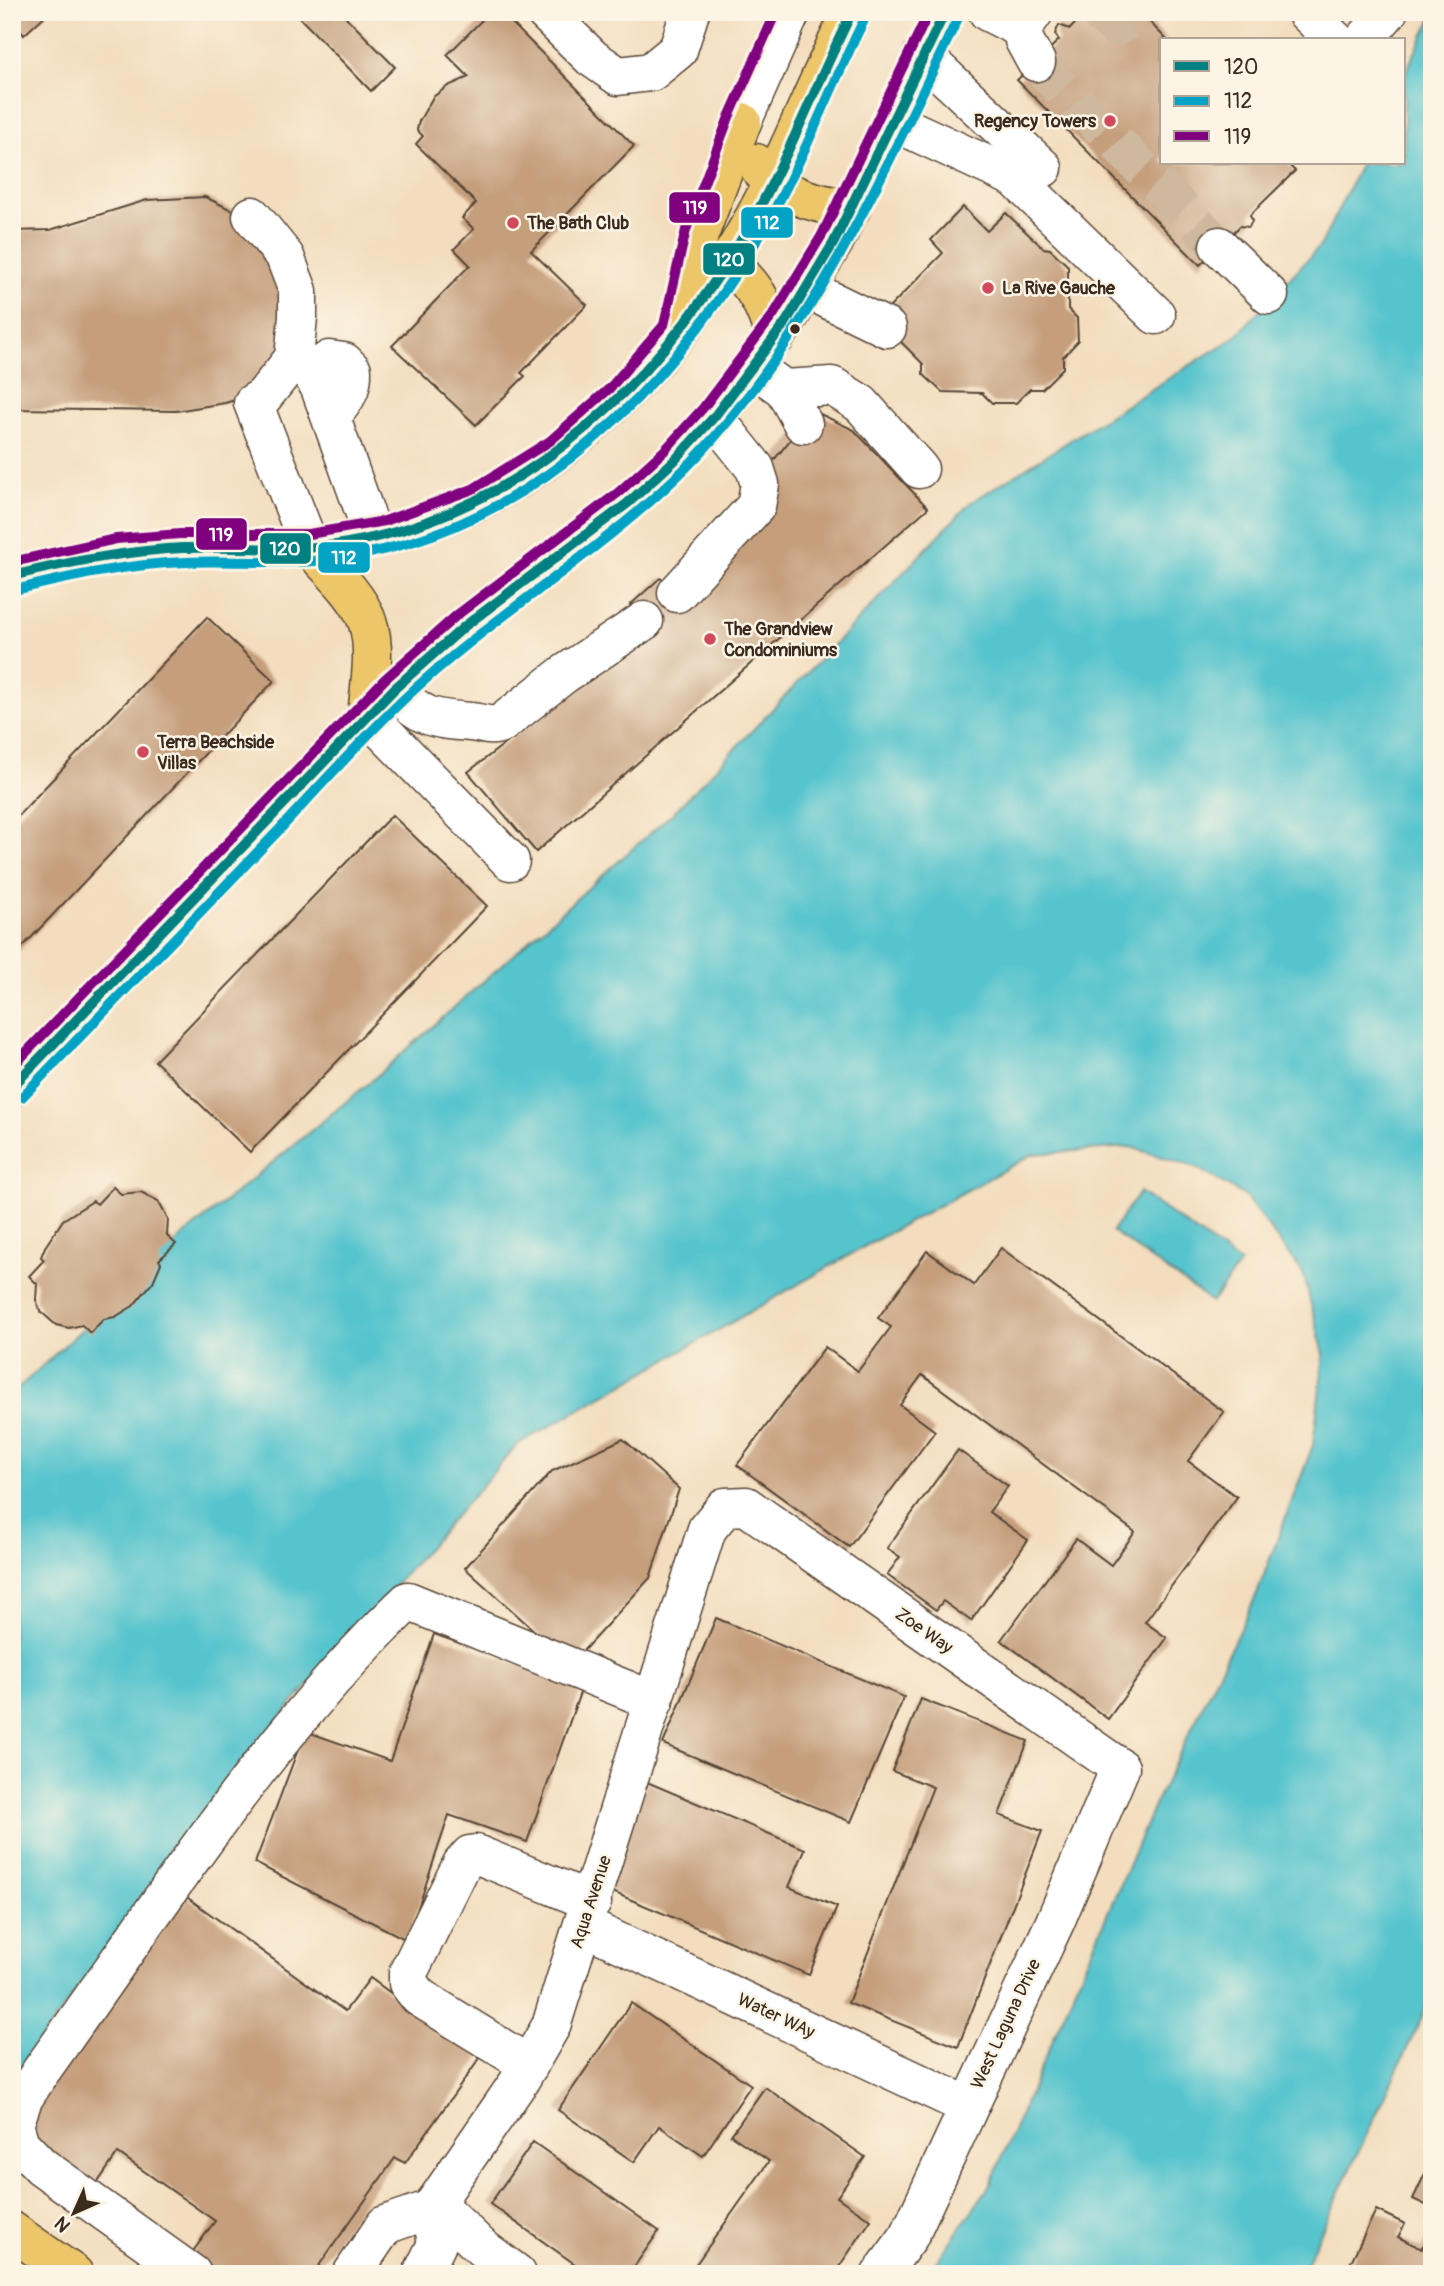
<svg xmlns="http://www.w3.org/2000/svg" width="1444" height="2286" font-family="Pangolin,sans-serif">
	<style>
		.water { fill: #56c4cd; stroke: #487776; stroke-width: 2 }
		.building { fill: #c59e7b }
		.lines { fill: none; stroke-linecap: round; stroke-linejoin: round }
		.minor-tunnel { stroke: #ceb99e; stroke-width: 38; stroke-dasharray: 38 19; stroke-linecap: butt }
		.minor-casing { stroke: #574536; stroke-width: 41 }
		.major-casing { stroke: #574536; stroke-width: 41 }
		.minor { stroke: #fff; stroke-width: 38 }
		.major { stroke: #ecc669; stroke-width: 38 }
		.bus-1-casing { stroke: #fcf5e5; stroke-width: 16 }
		.bus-2-casing { stroke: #fcf5e5; stroke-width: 16 }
		.bus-3-casing { stroke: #fcf5e5; stroke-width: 16 }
		.bus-1 { stroke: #008080; stroke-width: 10 }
		.bus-2 { stroke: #03a3c5; stroke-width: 10 }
		.bus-3 { stroke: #800080; stroke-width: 10 }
		.poi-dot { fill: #d1495b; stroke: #fcf5e5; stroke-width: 2.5 }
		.bus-dot { fill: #3b2a1e; stroke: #fcf5e5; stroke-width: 2.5 }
		.labels { text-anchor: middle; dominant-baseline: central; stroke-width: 5; stroke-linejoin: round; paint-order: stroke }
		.poi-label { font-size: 18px; font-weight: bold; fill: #3b2a1e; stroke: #fcf5e5; text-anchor: start }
		.street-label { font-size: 18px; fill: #3b2a1e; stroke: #fcf5e5 }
		.line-badge { stroke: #fcf5e5; stroke-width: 2.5 }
		.badge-label { font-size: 19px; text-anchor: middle; font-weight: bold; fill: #fff }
	</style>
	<rect width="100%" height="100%" fill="#fcf5e5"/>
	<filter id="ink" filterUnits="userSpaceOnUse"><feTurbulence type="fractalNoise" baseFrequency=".0143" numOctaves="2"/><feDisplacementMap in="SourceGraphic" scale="14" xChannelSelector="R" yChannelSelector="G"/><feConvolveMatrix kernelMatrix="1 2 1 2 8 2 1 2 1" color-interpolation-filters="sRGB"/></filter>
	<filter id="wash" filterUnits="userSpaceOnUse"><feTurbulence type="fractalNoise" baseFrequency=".00686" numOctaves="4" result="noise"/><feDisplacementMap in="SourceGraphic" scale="28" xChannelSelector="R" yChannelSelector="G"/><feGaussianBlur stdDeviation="1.57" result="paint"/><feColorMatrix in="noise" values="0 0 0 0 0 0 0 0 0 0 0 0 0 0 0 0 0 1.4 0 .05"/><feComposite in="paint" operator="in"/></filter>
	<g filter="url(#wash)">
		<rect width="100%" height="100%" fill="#f3ddbe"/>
		<g class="water">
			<path d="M1432,18V1987L1423,2015L1301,2274H928L990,2185L1155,1804L1256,1596L1313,1445L1324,1354L1303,1273L1245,1196L1195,1167L1130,1147L1033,1154L867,1245L517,1445L228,1778L12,2080V1394L182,1237L369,1083L674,812L970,503L1235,337L1321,245L1361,163H1404V75Z"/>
			<path d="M1140,1192L1240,1263L1212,1302L1112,1231Z"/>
		</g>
		<g id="blocks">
			<g class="building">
				<path d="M12,12H49L24,35L12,22Z"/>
				<path d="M294,12H341L395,67L371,91Z"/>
				<path d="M490,12H501L634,146L531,251L587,305L521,373L525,376L476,425L392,346L470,265L454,249L474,229L462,218L476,203L416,144L423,136L417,130L419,121L433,97L448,86L469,77L447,55Z"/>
				<path d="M1086,12H1140L1167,40H1162V163H1287L1295,171L1250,215L1252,221L1249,227L1240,226L1200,265L1017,80L1059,40L1055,34L1059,25L1070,29Z"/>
				<path d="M205,197L240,214L264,241L293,319L286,346L235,400L225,403L176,411L12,409V231L50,230L147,200Z"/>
				<path d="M963,207L987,231L1006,213L1043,248L1050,249L1068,266V309L1077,318L1078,341L1063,357V368L1042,389H1030L1016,403H992L982,393L942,392L923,374V364L887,328L883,314L943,253L931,240Z"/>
				<path d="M820,414L854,430L928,508L536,852L468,772L652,630L630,605L660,578L677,593L769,466L803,424Z"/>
				<path d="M207,617L274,681L12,958V822Z"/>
				<path d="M392,815L487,906L250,1152L155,1061Z"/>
				<path d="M113,1187L121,1194L141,1192L158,1201L168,1219L167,1236L176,1244L159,1260L161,1263L153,1282L133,1306L115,1317L104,1319L90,1333L82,1325L69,1328L56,1325L41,1312L36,1300L37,1284L29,1276L44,1260L41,1257L45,1247L63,1220L93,1201L97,1204Z"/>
				<path d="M1001,1248L1224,1412L1188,1461L1237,1497L1145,1622L1167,1638L1108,1719L1001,1640L1076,1539L1111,1565L1135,1532L922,1375L900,1405L935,1431L849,1547L737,1465L825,1347L858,1371L891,1327L878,1318L927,1251L974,1285Z"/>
				<path d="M623,1439L679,1489L650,1578L571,1664L465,1568L552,1471Z"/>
				<path d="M958,1450L1008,1486L989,1512L1028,1540L971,1621L943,1601L936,1610L887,1575L900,1557L887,1548Z"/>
				<path d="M716,1618L904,1697L851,1822L663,1744Z"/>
				<path d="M434,1634L582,1687L527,1842L449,1815L406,1944L403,1938L255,1863L305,1731L390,1761Z"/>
				<path d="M921,1699L1028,1741L999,1815L1042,1831L958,2047L848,2003L933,1787L892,1771Z"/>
				<path d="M647,1782L805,1849L789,1887L837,1907L809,1975L603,1888Z"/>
				<path d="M181,1893L345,2011L370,1978L480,2058L405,2163L395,2158L313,2274H210L188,2258L215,2221L118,2153L96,2185L16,2129Z"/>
				<path d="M631,2003L751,2085L703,2156L659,2126L634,2162L558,2110Z"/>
				<path d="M765,2087L865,2157L837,2197L871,2220L834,2274H689L769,2161L731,2135Z"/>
				<path d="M533,2142L659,2231L629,2274H589L490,2204Z"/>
				<path d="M1432,2159V2208L1413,2199Z"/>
				<path d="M1376,2210L1405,2224L1398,2237L1422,2249L1429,2234L1432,2235V2274H1345Z"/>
			</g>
		</g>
	</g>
	<g filter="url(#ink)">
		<use href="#blocks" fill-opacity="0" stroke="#574536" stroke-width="2"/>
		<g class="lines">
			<g class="minor-tunnel">
				<path d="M1097,12L1116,27L1143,12"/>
				<path d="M1036,62L1219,246"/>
			</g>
			<defs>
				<g id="minor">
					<path d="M545,12L592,58L618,76L651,72L678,50L690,12"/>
					<path d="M988,12L1022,29"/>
					<path d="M1034,12L1022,29L1024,40L1036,62"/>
					<path d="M1306,12L1335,40"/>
					<path d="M1364,40L1388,12"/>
					<path d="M922,55L1043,168"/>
					<path d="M892,121L1015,178L1156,315"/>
					<path d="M742,122L791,12"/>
					<path d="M252,216L285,257L298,291V317L294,358L263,397L253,403L310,548"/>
					<path d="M1219,246L1269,295"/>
					<path d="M807,289L887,328"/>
					<path d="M294,358L312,374L320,388L374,538"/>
					<path d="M312,374L329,360L344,362L352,370C353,391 343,402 331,417"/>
					<path d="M767,377L784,389L803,424"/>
					<path d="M784,389L832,386L861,404L919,469"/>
					<path d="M677,593L756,506L760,484L755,468L714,417"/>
					<path d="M394,689C421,718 432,719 471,722C483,723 490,728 502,723L563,675L644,621"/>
					<path d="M367,715L510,861"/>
					<path d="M584,1926L968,2106"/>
					<path d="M529,2065L419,1997L408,1983V1973L462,1864L470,1855L476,1854L592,1902"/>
					<path d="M435,2203L482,2248L517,2274"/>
					<path d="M192,2274L41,2166L20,2144L14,2125L23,2099L41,2071C156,1911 265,1737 408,1601L654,1701"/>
					<path d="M352,2274L385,2225L431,2209"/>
					<path d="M422,2274L437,2244L431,2209L520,2080L551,2026L707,1529L725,1507L746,1506L1120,1768L1055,1922L909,2236L881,2274"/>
				</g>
				<g id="major">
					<path d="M756,163C775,195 817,204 851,209"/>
					<path d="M727,262C755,284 765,305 775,338"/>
					<path d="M681,315L699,235L742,122"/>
					<path d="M310,548C376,616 378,621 367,715"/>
					<path d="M12,576C68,562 124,550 182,548C237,545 293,552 348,543C530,515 668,373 754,218C791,151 817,79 852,12"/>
					<path d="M12,1087L394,689L465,626L628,503L675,460L714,417L786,322L834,242L945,12"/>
					<path d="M12,2231L74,2274"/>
				</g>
			</defs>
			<use href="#minor" class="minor-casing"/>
			<use href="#major" class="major-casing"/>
			<use href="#minor" class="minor"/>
			<use href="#major" class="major"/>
			<defs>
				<g id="bus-1">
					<path d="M12,576C68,562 124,551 182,548C237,546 293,553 348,543C531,510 666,374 754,218C791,152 818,80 852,12"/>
					<path d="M12,1087L394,689L465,626L628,503L675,460L714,417L786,322L834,242L945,12"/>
				</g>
				<g id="bus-2">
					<path d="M15,590C72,576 128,564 187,562C241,560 296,566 349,557C537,525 674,385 765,226C804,160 830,87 865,18"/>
					<path d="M22,1097C108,1008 193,919 279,830C320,786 361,740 404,699C506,602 634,535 724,426C827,303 889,161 958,18"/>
				</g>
				<g id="bus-3">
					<path d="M12,562L116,539L180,534H309L385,521L473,489L550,441L610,388L664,325L686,230L729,117L776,12"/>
					<path d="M12,1067L385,679L457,615L619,492L665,450L703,408L774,314L822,235L929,12"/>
				</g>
			</defs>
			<use href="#bus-1" class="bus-1-casing"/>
			<use href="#bus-2" class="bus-2-casing"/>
			<use href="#bus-3" class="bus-3-casing"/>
			<use href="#bus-1" class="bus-1"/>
			<use href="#bus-2" class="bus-2"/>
			<use href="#bus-3" class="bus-3"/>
		</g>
	</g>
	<g class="poi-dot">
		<circle cx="1110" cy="121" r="7"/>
		<circle cx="513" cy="223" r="7"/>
		<circle cx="988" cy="288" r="7"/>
		<circle cx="710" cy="639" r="7"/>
		<circle cx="143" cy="752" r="7"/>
	</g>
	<circle class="bus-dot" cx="795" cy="329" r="6"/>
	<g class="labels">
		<g class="poi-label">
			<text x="1096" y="121" text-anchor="end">Regency Towers</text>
			<text x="527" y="223">The Bath Club</text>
			<text x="1002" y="288">La Rive Gauche</text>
			<text x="724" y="629">The Grandview<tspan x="724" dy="21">Condominiums</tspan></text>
			<text x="157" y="742">Terra Beachside<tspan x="157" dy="21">Villas</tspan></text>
		</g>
		<g class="street-label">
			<text transform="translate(924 1631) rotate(35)">Zoe Way</text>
			<text transform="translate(591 1902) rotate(-72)">Aqua Avenue</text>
			<text transform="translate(776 2016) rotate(25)">Water WAy</text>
			<text transform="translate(1006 2024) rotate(-65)">West Laguna Drive</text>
		</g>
	</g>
	<g class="line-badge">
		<rect x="668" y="191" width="53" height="33" rx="7" fill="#800080"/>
		<rect x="740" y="206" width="54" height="33" rx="7" fill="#03a3c5"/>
		<rect x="702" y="242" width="54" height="34" rx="7" fill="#008080"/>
		<rect x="195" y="517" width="53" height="34" rx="7" fill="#800080"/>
		<rect x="259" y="532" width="53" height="33" rx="7" fill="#008080"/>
		<rect x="317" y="541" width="54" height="33" rx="7" fill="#03a3c5"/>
	</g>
	<g class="badge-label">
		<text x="695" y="214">119</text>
		<text x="767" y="229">112</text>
		<text x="729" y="266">120</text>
		<text x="221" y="541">119</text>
		<text x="285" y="555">120</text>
		<text x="344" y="564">112</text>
	</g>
	<rect width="1444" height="2286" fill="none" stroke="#fcf5e5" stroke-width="42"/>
	<rect x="1160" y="38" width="245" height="126" fill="#fcf5e5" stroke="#afa495" stroke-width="2"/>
	<rect x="1174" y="61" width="35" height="10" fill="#008080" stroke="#afa495" stroke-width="2"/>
	<text x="1224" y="74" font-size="21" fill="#3b2a1e">120</text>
	<rect x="1174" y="96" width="35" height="10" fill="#03a3c5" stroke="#afa495" stroke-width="2"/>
	<text x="1224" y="108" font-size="21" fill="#3b2a1e">112</text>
	<rect x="1174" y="131" width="35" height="10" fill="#800080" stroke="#afa495" stroke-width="2"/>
	<text x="1224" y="144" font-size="21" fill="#3b2a1e">119</text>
	<g transform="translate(74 2213) rotate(225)" stroke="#fcf5e5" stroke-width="5" paint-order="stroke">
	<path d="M0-5L12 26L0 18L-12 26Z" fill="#3b2a1e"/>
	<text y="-10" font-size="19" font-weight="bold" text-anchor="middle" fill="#3b2a1e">N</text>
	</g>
</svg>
